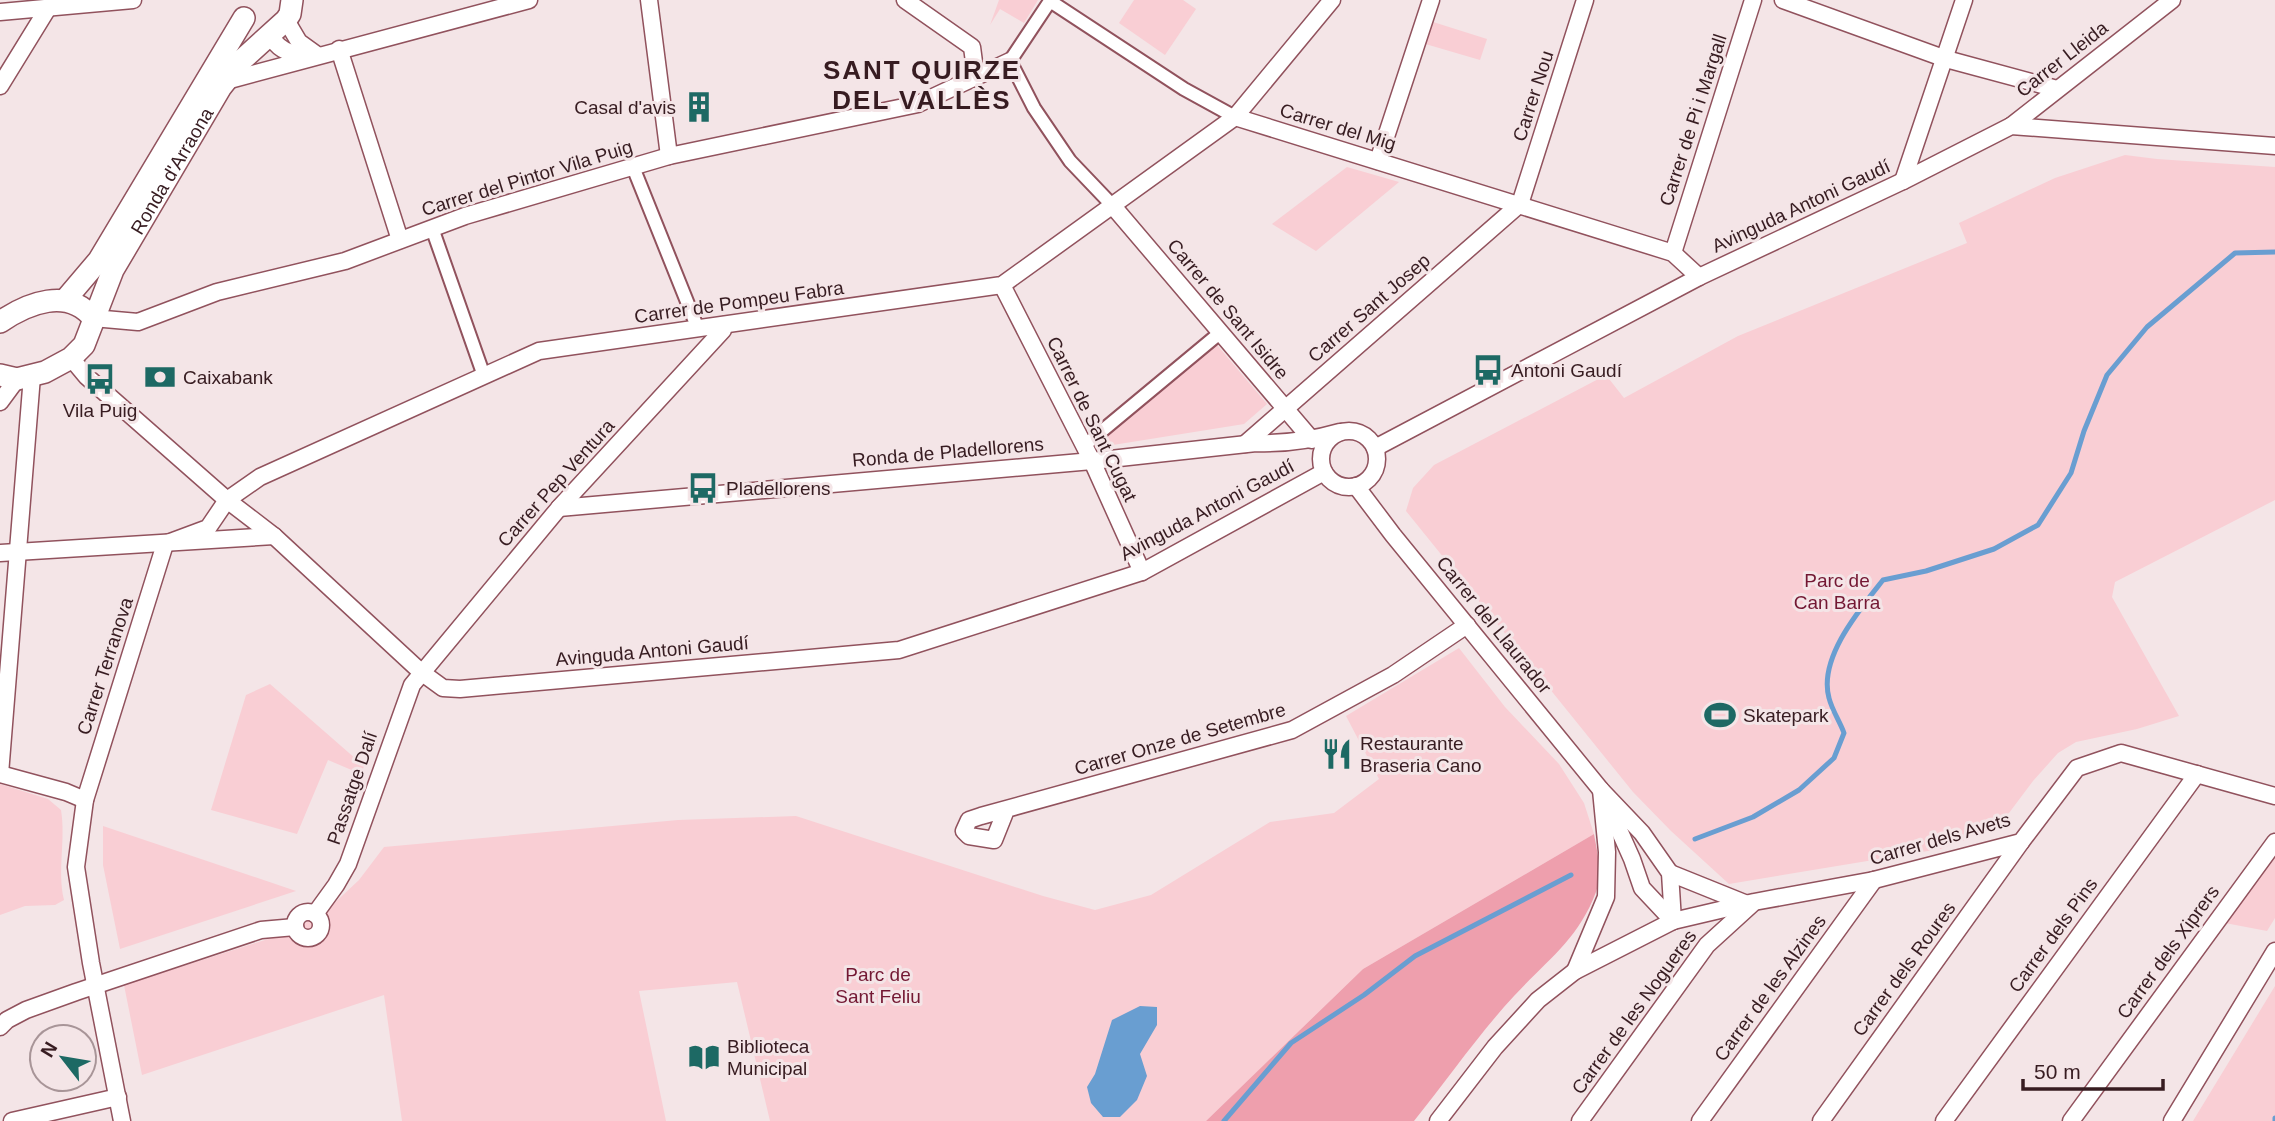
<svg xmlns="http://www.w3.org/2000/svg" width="2275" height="1121" font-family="Helvetica,sans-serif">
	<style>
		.green { fill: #f9ced4 }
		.forest { fill: #ee9fad }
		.water { fill: #699ed1 }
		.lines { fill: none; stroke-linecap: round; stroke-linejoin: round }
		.stream { stroke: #699ed1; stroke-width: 5 }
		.pedestrian-casing { stroke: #91525d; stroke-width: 16 }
		.minor-casing { stroke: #91525d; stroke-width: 19 }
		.tertiary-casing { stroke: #91525d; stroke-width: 24 }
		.pedestrian { stroke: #fff; stroke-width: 12 }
		.minor { stroke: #fff; stroke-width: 16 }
		.tertiary { stroke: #fff; stroke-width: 21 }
		.labels { text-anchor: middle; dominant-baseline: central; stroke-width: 6; stroke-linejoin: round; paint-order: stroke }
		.street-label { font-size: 19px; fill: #371c21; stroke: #f4e5e7 }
		.poi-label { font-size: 19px; fill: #371c21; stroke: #f4e5e7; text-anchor: start }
		.park-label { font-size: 19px; fill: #731833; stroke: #f4e5e7 }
		.district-label { font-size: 26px; font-weight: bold; letter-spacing: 2px; fill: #371c21; stroke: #f4e5e7 }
	</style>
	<rect width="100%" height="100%" fill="#f4e5e7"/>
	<g class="green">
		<path d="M999,0H1038L1024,23L1000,9L990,25Z"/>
		<path d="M1134,0H1183L1196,9L1165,55L1119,23Z"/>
		<path d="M1430,21L1487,39L1480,60L1422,43Z"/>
		<path d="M2125,155L2157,159L2275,167V500L2115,582L2112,597L2179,716L2137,729L2076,742L2058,753L2033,781L2009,813L1965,840L1940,849L1729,884L1671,831L1633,792L1406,511L1413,488L1434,465L1606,375L1624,398L1738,336L1967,243L1959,223L2055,178Z"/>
		<path d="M1347,167L1399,182L1316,251L1272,224Z"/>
		<path d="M1217,345L1267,404L1244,424L1094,448L1101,438Z"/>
		<path d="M1459,648L1505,707L1559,764L1584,803L1594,834L1363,969L1206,1121H770L737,982L639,991L666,1121H402L384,995L142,1075L124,985L290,932L327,910L359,880L384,847L678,820L796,816L1043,896L1095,910L1151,895L1270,822L1334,813L1379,779L1346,716Z"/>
		<path d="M270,684L364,766L361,774L328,760L297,834L211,810L246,695Z"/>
		<path d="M0,784L48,799L61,810C66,840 57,870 64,900L55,905L25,906L0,915Z"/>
		<path d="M103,826L296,891L120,949L103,865Z"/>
		<path d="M2275,853V918L2267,931L2225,923Z"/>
		<path d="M2275,986V1121H2193Z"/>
	</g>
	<path class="forest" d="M1594,834C1597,852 1603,873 1596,892C1578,940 1547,960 1514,996C1478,1035 1447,1080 1414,1121H1206L1363,969Z"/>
	<path class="water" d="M1140,1006L1157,1007V1025L1140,1054L1147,1076L1137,1100L1120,1117H1103L1091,1103L1087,1087L1095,1074L1112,1020Z"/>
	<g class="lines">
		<g class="stream">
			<path d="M1695,839L1753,817L1799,790L1834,758L1844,733C1840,722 1832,710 1829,698C1818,658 1860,609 1883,580L1926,571L1994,549L2038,525L2071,473L2084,431L2107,375L2147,327L2235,253L2275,252"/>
			<path d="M1224,1121L1291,1043L1364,995L1415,956L1571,875"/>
			<path d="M2275,1121V1118"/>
		</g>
		<defs>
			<g id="pedestrian">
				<path d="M633,167L698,329"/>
				<path d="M1112,205L1070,161L1034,108L1010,61L1050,1L1184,89L1235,117"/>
				<path d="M432,228L484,376"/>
				<path d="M1085,445L1221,332"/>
			</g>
			<g id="minor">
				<path d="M649,0L669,156"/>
				<path d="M905,0L972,47L976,77"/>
				<path d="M1783,0L1946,59L2057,89"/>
				<path d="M0,12L133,0"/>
				<path d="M286,20L299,42L317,55"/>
				<path d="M269,33C276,48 289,55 306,55"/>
				<path d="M339,49L400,240"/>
				<path d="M226,81L529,0"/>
				<path d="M0,86L48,8"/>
				<path d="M1235,117L1673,253L1699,277"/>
				<path d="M2011,126L2172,0"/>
				<path d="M1378,161L1431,0"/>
				<path d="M1903,181L1964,0"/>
				<path d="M1112,205L1312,440"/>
				<path d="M1673,253L1753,0"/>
				<path d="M1002,285L1092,461L1142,572"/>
				<path d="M93,318L138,322L217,292L345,261L465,216L669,156L918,104L1010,61"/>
				<path d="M71,358L86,376L227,500L274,536L421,672L443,688L460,689L899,650L1142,572L1324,472"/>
				<path d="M0,402L17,379"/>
				<circle cx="1349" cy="459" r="28"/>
				<path d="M1245,444L1520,204L1585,0"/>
				<path d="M1375,448L1699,277L1903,181L2011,126L2275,146"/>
				<path d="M1356,486L1393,535L1601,790L1642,833L1670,873L1673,921"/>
				<path d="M559,508L1092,461L1256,443C1285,444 1312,440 1340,432"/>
				<path d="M0,553L274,536"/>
				<path d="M0,774L32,376"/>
				<path d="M0,774L66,792L85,800"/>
				<path d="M1607,803L1632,859L1642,888L1673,921"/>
				<path d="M1006,810L994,840L969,836L964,831L969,820L981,816L1292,730L1393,675L1467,625"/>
				<path d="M1670,873L1747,904"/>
				<circle cx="308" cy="925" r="13"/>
				<path d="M315,914L336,885L348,864L412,685L559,508L723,330L724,325"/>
				<path d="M1575,971L1606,897L1607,852L1601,790"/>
				<path d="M0,1027L7,1020L26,1010L76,992L261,930L295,927"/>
				<path d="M12,1121L118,1097"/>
				<path d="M122,1121L91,963L76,867L85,800L165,544L208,528L227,500L260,477L539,351L1002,285L1235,117L1332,0"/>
				<path d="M1438,1121L1495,1047L1538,1000L1575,971L1673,921L1754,902L1874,880L2021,842L2077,768L2121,753L2275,796"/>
				<path d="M1580,1121L1707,945L1752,904"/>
				<path d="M1700,1121L1874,880"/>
				<path d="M1821,1121L2021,842"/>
				<path d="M1944,1121L2197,774"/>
				<path d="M2071,1121L2275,842"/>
				<path d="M2172,1121L2275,951"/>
			</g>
			<g id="tertiary">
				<path d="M65,300L99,260L244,18"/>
				<path d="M0,322C28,303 68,287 93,318"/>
				<path id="s1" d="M0,375L17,379L45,372L71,358L84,345L113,270L221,87L243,59L286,20L290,14L292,0"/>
			</g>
		</defs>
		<use href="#pedestrian" class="pedestrian-casing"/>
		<use href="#minor" class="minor-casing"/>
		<use href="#tertiary" class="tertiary-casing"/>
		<use href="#pedestrian" class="pedestrian"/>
		<use href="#minor" class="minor"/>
		<use href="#tertiary" class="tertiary"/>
	</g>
	<defs>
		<symbol id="building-bare" viewBox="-9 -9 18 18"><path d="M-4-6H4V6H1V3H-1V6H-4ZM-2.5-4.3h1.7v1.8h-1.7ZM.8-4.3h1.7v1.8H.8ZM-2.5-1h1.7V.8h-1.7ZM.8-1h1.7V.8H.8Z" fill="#1d6964" stroke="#f4e5e7" stroke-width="2.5" paint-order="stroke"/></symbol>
		<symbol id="bus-bare" viewBox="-9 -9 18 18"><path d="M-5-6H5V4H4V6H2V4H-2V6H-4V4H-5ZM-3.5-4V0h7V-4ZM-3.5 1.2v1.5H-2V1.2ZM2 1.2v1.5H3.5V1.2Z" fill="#1d6964" stroke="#f4e5e7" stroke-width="2.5" paint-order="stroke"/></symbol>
		<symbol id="bank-bare" viewBox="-9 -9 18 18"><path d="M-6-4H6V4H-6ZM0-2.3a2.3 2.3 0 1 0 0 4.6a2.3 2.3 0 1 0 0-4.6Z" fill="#1d6964" stroke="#f4e5e7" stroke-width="2.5" paint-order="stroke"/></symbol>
		<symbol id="stadium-bare" viewBox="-9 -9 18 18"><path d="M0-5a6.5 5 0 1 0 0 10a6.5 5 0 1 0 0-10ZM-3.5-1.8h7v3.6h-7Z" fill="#1d6964" stroke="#f4e5e7" stroke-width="2.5" paint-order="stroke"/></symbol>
		<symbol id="restaurant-bare" viewBox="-9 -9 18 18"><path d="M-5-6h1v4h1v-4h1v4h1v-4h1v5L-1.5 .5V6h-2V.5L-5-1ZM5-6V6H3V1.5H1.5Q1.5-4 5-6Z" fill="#1d6964" stroke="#f4e5e7" stroke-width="2.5" paint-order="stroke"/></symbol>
		<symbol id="library-bare" viewBox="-9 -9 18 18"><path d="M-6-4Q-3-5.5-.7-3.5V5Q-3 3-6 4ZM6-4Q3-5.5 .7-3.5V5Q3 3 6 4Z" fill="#1d6964" stroke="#f4e5e7" stroke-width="2.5" paint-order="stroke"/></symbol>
	</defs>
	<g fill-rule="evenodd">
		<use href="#building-bare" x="677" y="85" width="44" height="44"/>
		<use href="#bus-bare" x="1466" y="348" width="44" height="44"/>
		<use href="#bank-bare" x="138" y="355" width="44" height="44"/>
		<use href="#bus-bare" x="78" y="357" width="44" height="44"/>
		<use href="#bus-bare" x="681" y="466" width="44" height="44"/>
		<use href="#stadium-bare" x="1698" y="693" width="44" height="44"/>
		<use href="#restaurant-bare" x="1315" y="732" width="44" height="44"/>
		<use href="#library-bare" x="682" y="1035" width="44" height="44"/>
	</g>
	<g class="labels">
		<g class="street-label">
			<text transform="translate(2062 59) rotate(-38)">Carrer Lleida</text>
			<text transform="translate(1533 96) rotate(-72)">Carrer Nou</text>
			<text transform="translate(1693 120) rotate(-72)">Carrer de Pi i Margall</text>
			<text transform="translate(1338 127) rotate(17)">Carrer del Mig</text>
			<text stroke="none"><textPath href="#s1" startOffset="290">Ronda d'Arraona</textPath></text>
			<text transform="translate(527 178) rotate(-17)">Carrer del Pintor Vila Puig</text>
			<text transform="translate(1801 206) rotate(-25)">Avinguda Antoni Gaudí</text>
			<text transform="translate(739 302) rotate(-8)">Carrer de Pompeu Fabra</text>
			<text transform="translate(1369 308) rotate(-41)">Carrer Sant Josep</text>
			<text transform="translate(1228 309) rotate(50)">Carrer de Sant Isidre</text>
			<text transform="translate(1092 419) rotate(64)">Carrer de Sant Cugat</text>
			<text transform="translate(948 452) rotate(-5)">Ronda de Pladellorens</text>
			<text transform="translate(556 483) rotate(-48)">Carrer Pep Ventura</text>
			<text transform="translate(1207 510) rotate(-28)">Avinguda Antoni Gaudí</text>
			<text transform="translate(1494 625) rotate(51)">Carrer del Llaurador</text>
			<text transform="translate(652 651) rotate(-5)">Avinguda Antoni Gaudí</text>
			<text transform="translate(105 666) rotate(-72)">Carrer Terranova</text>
			<text transform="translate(1180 739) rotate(-16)">Carrer Onze de Setembre</text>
			<text transform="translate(352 788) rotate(-71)">Passatge Dalí</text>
			<text transform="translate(1940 839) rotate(-16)">Carrer dels Avets</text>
			<text transform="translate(2053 935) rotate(-54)">Carrer dels Pins</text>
			<text transform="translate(2168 952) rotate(-54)">Carrer dels Xiprers</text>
			<text transform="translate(1904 969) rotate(-54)">Carrer dels Roures</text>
			<text transform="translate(1770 988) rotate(-54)">Carrer de les Alzines</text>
			<text transform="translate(1634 1012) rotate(-54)">Carrer de les Nogueres</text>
		</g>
		<g class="poi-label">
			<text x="676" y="107" text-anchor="end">Casal d'avis</text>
			<text x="1511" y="370">Antoni Gaudí</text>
			<text x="183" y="377">Caixabank</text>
			<text x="100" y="410" text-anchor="middle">Vila Puig</text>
			<text x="726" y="488">Pladellorens</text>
			<text x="1743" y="715">Skatepark</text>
			<text x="1360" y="743">Restaurante<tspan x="1360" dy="22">Braseria Cano</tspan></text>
			<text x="727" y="1046">Biblioteca<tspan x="727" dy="22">Municipal</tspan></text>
		</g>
		<g class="park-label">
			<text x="1837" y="580">Parc de<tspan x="1837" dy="22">Can Barra</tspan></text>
			<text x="878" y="974">Parc de<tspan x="878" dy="22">Sant Feliu</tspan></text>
		</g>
		<g class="district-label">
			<text x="922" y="70">SANT QUIRZE<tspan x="922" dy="30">DEL VALLÈS</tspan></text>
		</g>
	</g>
	<g transform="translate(63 1058) rotate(301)"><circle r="33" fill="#f4e5e7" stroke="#a89598" stroke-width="2"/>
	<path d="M0-5L12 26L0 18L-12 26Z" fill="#1d6964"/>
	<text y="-10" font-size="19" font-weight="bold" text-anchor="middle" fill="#371c21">N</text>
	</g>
	<path d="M2023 1079v10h140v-10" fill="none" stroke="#371c21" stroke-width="3.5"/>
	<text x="2034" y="1079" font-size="21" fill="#371c21" stroke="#f4e5e7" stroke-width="5" paint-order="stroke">50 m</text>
</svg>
